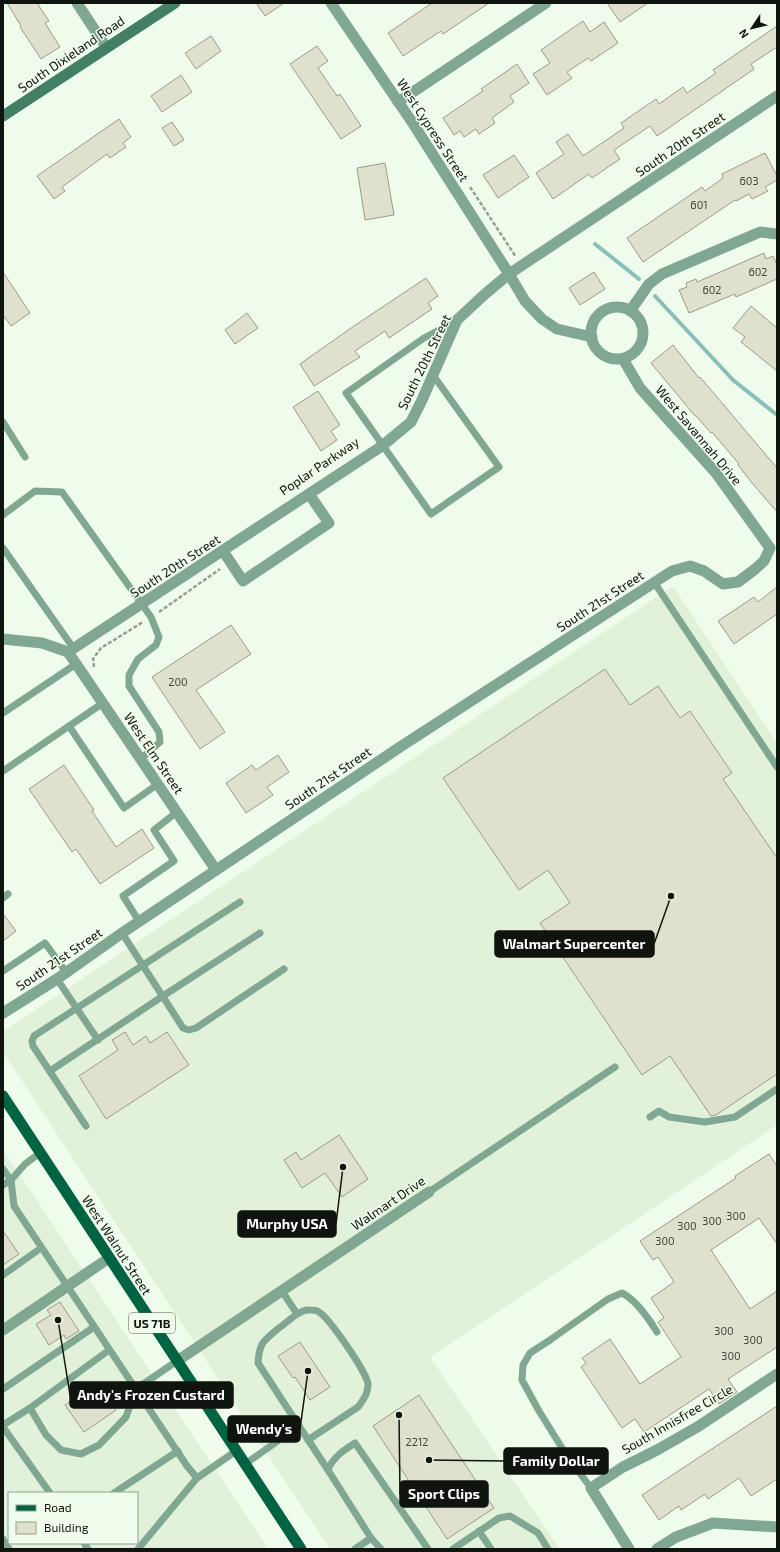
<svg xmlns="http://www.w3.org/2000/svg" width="780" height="1552" font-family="'Exo 2',sans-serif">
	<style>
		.built { fill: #e2f1da; fill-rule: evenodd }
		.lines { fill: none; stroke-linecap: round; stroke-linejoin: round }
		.stream { stroke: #8abfb9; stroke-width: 4 }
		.building { fill: #dfe0ce; stroke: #9a9b8a }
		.path { stroke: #969f93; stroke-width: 2.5; stroke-dasharray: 4 2; stroke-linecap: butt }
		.service { stroke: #80a792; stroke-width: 7 }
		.minor { stroke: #80a792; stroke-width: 11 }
		.secondary { stroke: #437f62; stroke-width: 11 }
		.primary { stroke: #006341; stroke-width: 11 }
		.labels { text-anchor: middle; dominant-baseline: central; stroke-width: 3; stroke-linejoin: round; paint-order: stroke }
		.number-label { font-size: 11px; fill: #44473e }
		.shield { fill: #f0fceb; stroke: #535a50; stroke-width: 1 }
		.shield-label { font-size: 12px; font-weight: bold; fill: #10140e }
		.street-label { font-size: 13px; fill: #10140e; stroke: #f0fceb }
		.leader { fill: none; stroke: #10140e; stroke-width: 1.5 }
		.callout-dot { fill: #10140e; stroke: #f0fceb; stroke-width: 1.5 }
		.callout { fill: #10140e; stroke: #10140e; stroke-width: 1.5 }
		.callout-label { font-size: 14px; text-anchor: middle; font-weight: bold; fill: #fff }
	</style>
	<rect width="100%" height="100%" fill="#f0fceb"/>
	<g class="built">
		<path d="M673,586L777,743V1125L430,1357L560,1549H330L3,1052L4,1031Z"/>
		<path d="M3,1149L268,1549H3ZM9,1493H137V1543H9Z"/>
	</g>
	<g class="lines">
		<g class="stream">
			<path d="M595,244L639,279"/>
			<path d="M655,296L733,380L777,415"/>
		</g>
	</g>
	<g class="building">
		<path d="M7,3H37L49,21L45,23L60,47L41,59L20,27L21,26Z"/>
		<path d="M256,3H284L265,16Z"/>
		<path d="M432,3H489L443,34L441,31L403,56L388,33Z"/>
		<path d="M607,3H648L620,22Z"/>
		<path d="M583,21L590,32L604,22L618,43L591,61L588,58L567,72L572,78L547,95L533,74L550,63L541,50Z"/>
		<path d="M777,26V47L751,64L754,69L657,136L650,126L614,150L620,159L592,178L589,174L553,199L536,173L564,154L556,142L568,134L583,156L624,128L621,123L656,99L659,104L683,87L687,93L716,73L713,70Z"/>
		<path d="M211,36L221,51L196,69L185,53Z"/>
		<path d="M317,46L328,61L318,68L337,96L340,94L361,126L341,139L290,64Z"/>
		<path d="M517,64L529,83L510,96L514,102L492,118L495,123L479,134L476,129L464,137L460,131L454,135L443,118L483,91L481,89Z"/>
		<path d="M181,75L192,92L162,112L151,96Z"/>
		<path d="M119,119L131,137L123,143L126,147L110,158L107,154L62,187L65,191L54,199L37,176Z"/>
		<path d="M172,122L184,140L174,146L162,128Z"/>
		<path d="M765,153L777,176V180L765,187L768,191L752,199L749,194L736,201L735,200L643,262L627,238L702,187L705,191L723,178L722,174Z"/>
		<path d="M514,155L529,177L498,198L483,175Z"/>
		<path d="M385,163L394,215L365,220L357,168Z"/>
		<path d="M764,253L766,259L773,256L777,265V279L736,297L735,294L689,313L679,290L687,287L686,283L696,279L697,282Z"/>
		<path d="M3,272L30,313L11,326L3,315Z"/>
		<path d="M594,272L605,289L580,305L569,288Z"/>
		<path d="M426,278L438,296L428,303L432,309L389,338L385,331L355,351L360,357L314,386L300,364L354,326Z"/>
		<path d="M751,306L777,328V371L741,342L745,337L733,328Z"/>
		<path d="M247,313L258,328L235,344L225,330Z"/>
		<path d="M673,345L699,378L700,377L777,468V512L752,483L738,465L739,464L712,432L711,433L696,416H695L651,363Z"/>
		<path d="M318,391L340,425L331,431L337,440L321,451L293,407Z"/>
		<path d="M777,587V614L734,644L718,621L754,597L758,602Z"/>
		<path d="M231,625L251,654L196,690L225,732L200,749L152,677Z"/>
		<path d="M605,669L630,705L658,686L680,718L690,711L732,773L723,779L777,858V1074L716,1115L711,1116L670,1056L642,1075L540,923L570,903L548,870L519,890L443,778Z"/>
		<path d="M278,755L289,772L267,787L273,795L246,813L226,783L252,765L256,770Z"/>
		<path d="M64,765L94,810L92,811L116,847L142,829L154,848L100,884L76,849L72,852L29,789Z"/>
		<path d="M3,914L16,931L3,941Z"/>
		<path d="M125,1032L133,1045L146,1036L150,1043L167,1032L189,1065L106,1119L79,1076L118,1050L112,1040Z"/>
		<path d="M339,1135L368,1179L342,1197L325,1173L302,1188L284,1160L296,1152L301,1160Z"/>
		<path d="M769,1154L777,1166V1244L759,1218L711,1250L750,1309L777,1291V1347L728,1379L737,1392L719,1404L709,1389L644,1432L635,1419L622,1428L581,1367L586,1363L582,1358L610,1339L640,1384L681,1357L658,1322L664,1318L651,1298L674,1282L658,1257L653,1260L640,1241L736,1178L735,1176Z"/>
		<path d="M3,1231L19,1254L3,1265Z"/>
		<path d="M60,1302L79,1331L66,1339L64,1335L49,1345L36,1324L51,1315L47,1310Z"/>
		<path d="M300,1342L330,1387L310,1400L295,1377L293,1378L278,1356Z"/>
		<path d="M97,1383L116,1410L84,1432L65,1405Z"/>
		<path d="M419,1395L494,1508L447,1539L373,1426Z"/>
		<path d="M777,1406V1479L751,1496L739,1478L708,1499L705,1494L681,1510L679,1506L659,1520L642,1495Z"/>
	</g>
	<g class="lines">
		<g class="path">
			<path d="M470,187L516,257"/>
			<path d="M159,612L220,569"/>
			<path d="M94,667L93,659L101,648L143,622"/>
		</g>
		<g class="service">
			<path d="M433,375L499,467L431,514L346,393L424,338L456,321"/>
			<path d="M3,422L25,457"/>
			<path d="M3,515L35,491L62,492L151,617L159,637L156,645L138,659L129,675V686L159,732L160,742L141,759"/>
			<path d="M3,548L74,649"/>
			<path d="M654,582L777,767"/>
			<path d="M3,713L76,664"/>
			<path d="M69,726L124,808L158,784"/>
			<path d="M3,771L103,703"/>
			<path d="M3,898L8,894"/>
			<path d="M139,921L123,896L174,861L154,830L177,812"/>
			<path d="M122,933L183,1028L189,1030L196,1028L284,969"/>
			<path d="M3,971L45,943L66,972"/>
			<path d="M57,979L98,1040"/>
			<path d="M50,1071L163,996L260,933"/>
			<path d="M650,1117L659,1111L669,1117L705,1122L735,1117L777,1089"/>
			<path d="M86,1126L33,1046L32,1041L34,1036L240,902"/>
			<path d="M3,1169L11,1180L14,1206L187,1466L197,1478"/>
			<path d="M3,1185L11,1180L25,1164L40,1153"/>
			<path d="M429,1192L615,1067"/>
			<path d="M3,1275L41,1248"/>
			<path d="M282,1291L297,1314"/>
			<path d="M3,1389L94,1327"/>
			<path d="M30,1408L46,1435L61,1450L81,1454L99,1445L126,1417L136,1389L177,1361"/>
			<path d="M3,1425L30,1408L109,1350"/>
			<path d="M299,1426L258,1363C259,1343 264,1340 279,1328C288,1322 299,1309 310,1310C313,1310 317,1310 319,1312C329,1318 369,1375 368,1385C368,1393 363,1401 358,1407L308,1440"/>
			<path d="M3,1427L50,1493"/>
			<path d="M245,1464L299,1426L328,1470"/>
			<path d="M591,1488L567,1456L539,1411L522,1380L523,1365L530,1353L550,1340L608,1299L622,1293C636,1300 649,1319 657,1332"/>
			<path d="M114,1493L178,1451"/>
			<path d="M479,1531L491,1549"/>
			<path d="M371,1538L328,1470C333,1457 344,1450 355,1443L428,1549"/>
			<path d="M3,1539L9,1549"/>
			<path d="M84,1543L88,1549"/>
			<path d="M138,1549L197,1478L236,1451"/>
			<path d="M355,1549L371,1538L381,1549"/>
			<path d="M453,1549L499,1518L510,1516L538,1533L548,1549"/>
		</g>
		<g class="minor">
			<path d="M77,3L106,47"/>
			<path d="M331,3L412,122L509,274L525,301L542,319L557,329L592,337"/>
			<path d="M398,102L546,3"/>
			<circle cx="617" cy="333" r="26"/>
			<path d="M630,311L649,284L662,274L760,232L777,234"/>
			<path d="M223,551L243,581L329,523L309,494"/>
			<path d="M3,639L42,643L68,652"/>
			<path d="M68,652L382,446L411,422L422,400L457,320L485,294L509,274L777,96"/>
			<path d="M68,652L216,870"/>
			<path d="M3,1013L57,979L122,933L400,747L672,571L690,566L704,571L723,584L738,582L754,570L764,561L770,548L716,473L640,388L623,359"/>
			<path d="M3,1330L109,1258"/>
			<path d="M177,1361L429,1192"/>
			<path d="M629,1549L591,1488L623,1467L657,1450L699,1426L777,1374"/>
			<path d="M657,1549L676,1537L713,1523L777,1527"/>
		</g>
		<path class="secondary" d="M3,116L175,3"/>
		<path class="primary" d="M3,1096L301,1549"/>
	</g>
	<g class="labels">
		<g class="number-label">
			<text x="749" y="180">603</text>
			<text x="699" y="204">601</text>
			<text x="758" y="271">602</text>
			<text x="712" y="289">602</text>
			<text x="178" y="681">200</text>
			<text x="736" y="1215">300</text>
			<text x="712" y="1220">300</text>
			<text x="687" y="1225">300</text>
			<text x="665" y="1240">300</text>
			<text x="724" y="1330">300</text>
			<text x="753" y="1339">300</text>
			<text x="731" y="1355">300</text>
			<text x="417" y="1441">2212</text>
		</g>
		<rect class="shield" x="129" y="1313" width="46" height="20" rx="3"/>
		<g class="shield-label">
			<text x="152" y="1323">US 71B</text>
		</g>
		<g class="street-label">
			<text transform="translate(71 54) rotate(-34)">South Dixieland Road</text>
			<text transform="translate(433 130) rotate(57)">West Cypress Street</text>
			<text transform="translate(680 144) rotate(-34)">South 20th Street</text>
			<text transform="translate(424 362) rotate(-64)">South 20th Street</text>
			<text transform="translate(699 435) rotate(50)">West Savannah Drive</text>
			<text transform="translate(319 466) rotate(-34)">Poplar Parkway</text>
			<text transform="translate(175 566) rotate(-33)">South 20th Street</text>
			<text transform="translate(600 601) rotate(-33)">South 21st Street</text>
			<text transform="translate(154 753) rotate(56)">West Elm Street</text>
			<text transform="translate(328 778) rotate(-34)">South 21st Street</text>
			<text transform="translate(59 959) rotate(-34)">South 21st Street</text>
			<text transform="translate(388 1203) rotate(-34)">Walmart Drive</text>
			<text transform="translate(117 1245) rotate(57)">West Walnut Street</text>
			<text transform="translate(677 1419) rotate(-30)">South Innisfree Circle</text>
		</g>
	</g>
	<path class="leader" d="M671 896L654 944M343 1167L336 1224M58 1320L70 1395M308 1371L300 1429M429 1460L504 1461M399 1415L400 1494"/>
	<g class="callout-dot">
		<circle cx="671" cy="896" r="4"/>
		<circle cx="343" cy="1167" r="4"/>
		<circle cx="58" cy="1320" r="4"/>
		<circle cx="308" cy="1371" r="4"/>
		<circle cx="429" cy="1460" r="4"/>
		<circle cx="399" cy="1415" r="4"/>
	</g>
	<g class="callout">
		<rect x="495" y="931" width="159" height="26" rx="4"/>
		<rect x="238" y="1211" width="98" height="26" rx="4"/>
		<rect x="70" y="1382" width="163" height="26" rx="4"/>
		<rect x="228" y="1416" width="72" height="26" rx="4"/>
		<rect x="504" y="1448" width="104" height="26" rx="4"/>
		<rect x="400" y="1481" width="88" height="26" rx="4"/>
	</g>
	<g class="callout-label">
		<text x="574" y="949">Walmart Supercenter</text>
		<text x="287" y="1229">Murphy USA</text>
		<text x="151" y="1400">Andy's Frozen Custard</text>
		<text x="264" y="1434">Wendy's</text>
		<text x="556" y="1466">Family Dollar</text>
		<text x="444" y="1499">Sport Clips</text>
	</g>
	<rect width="780" height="1552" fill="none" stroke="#10140e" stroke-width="8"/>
	<rect x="8" y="1492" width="130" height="52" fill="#f0fceb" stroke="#969f93"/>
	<rect x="16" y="1505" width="20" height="6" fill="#006341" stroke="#969f93"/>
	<text x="44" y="1512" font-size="12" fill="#10140e">Road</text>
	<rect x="16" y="1522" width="20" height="12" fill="#dfe0ce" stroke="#969f93"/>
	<text x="44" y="1532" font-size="12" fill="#10140e">Building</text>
	<g transform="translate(752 28) rotate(235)" stroke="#f0fceb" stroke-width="3" paint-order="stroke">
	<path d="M0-3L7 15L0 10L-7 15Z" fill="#10140e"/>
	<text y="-6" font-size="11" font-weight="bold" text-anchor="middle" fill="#10140e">N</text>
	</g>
</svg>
